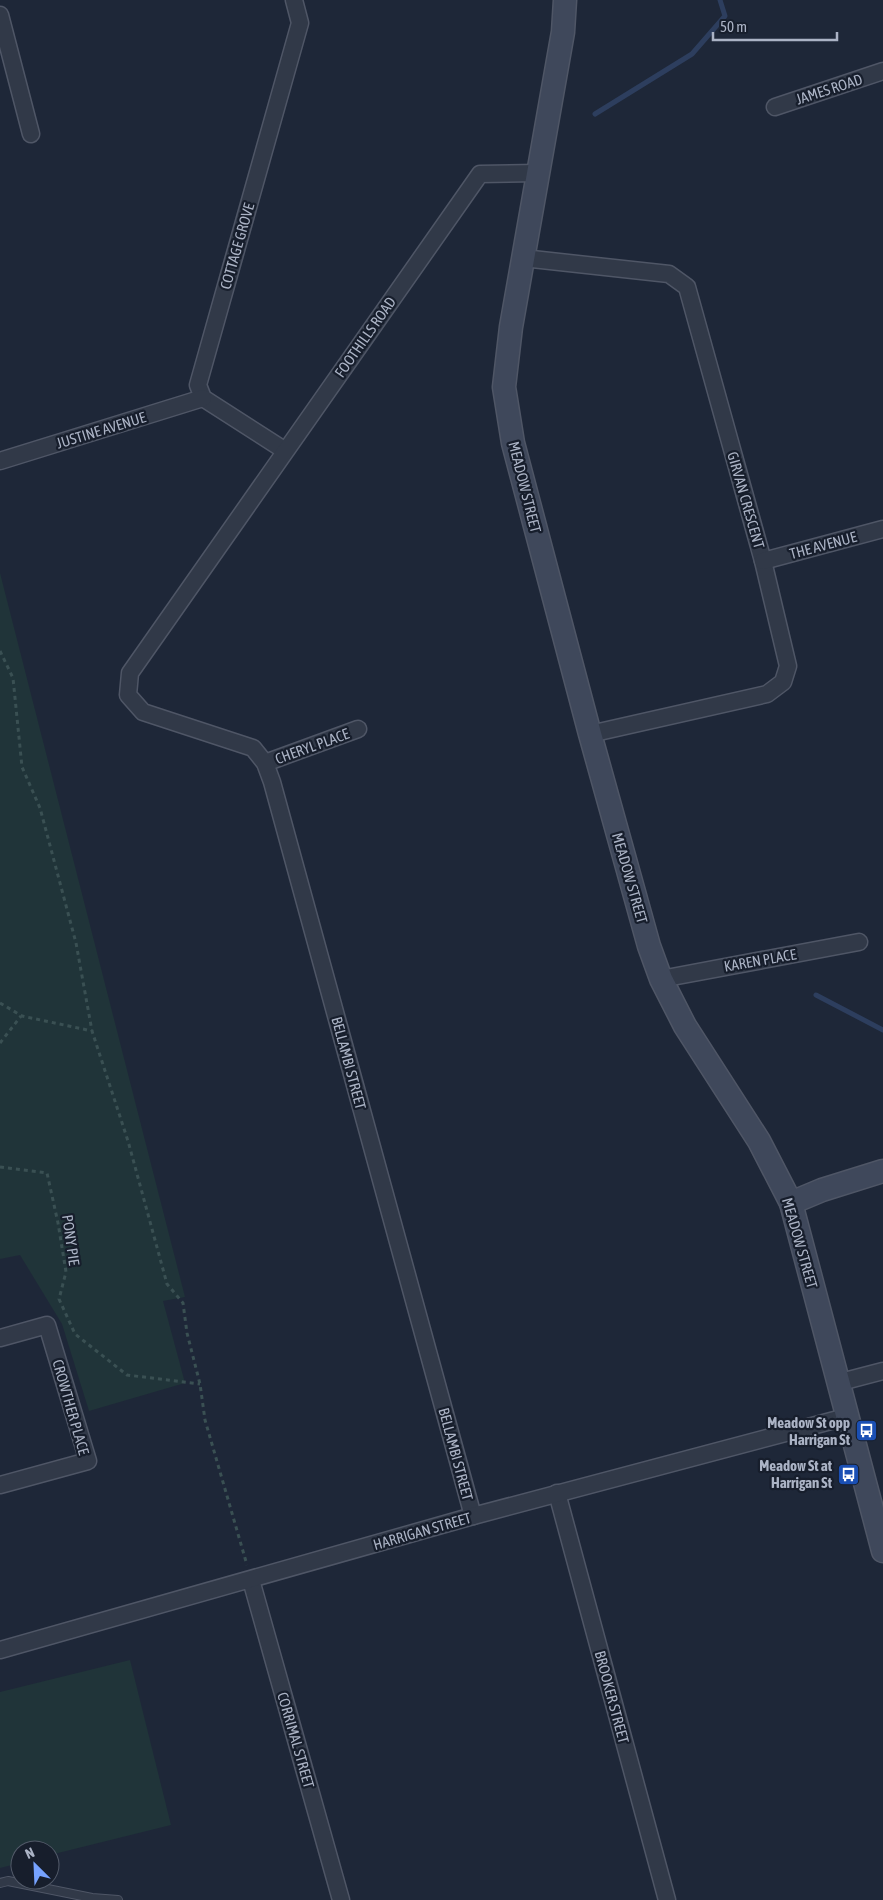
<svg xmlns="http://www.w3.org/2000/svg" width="883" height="1900" font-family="'Asap Condensed',sans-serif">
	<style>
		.green { fill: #203439 }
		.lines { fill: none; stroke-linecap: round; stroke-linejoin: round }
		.stream { stroke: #2d3e5e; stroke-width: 5 }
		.lane-casing { stroke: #4f5666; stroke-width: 10 }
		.street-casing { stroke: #4f5666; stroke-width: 19 }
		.secondary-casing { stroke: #4f5666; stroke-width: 25 }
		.path { stroke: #3a5053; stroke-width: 3; stroke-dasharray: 4 4; stroke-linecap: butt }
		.lane { stroke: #313948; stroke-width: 8 }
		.street { stroke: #313948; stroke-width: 16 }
		.secondary { stroke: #3f485b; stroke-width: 22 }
		.labels { text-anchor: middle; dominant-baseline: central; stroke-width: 4.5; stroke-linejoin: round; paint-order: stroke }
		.street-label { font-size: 15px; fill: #abb3c5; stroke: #171e2c }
		.poi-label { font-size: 15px; font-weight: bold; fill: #abb3c5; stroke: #171e2c; text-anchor: end }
	</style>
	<rect width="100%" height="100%" fill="#1e2738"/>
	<g class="green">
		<path d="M0,573L185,1297L163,1301L185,1383L89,1411L62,1324L20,1255L0,1259Z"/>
		<path d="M130,1660L171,1825L50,1855V1850H20V1863L0,1868V1692Z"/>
	</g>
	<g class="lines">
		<g class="stream">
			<path d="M595,114L692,54L725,16L720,0"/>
			<path d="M816,995L883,1030"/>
		</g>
		<defs>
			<path id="lane" d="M0,1883L8,1881L92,1898L118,1900"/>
			<g id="street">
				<path d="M0,15L31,134"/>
				<path d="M775,107L883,71"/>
				<path d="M523,258L669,274L687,287L763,561L788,666L783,682L767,694L590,734"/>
				<path d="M284,450L203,398L198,385L300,23L294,0"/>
				<path d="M0,461L203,398"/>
				<path d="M763,561L883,529"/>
				<path d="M265,763L358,729"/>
				<path d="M661,979L859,942"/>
				<path d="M0,1338L47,1325L88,1461L0,1485"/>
				<path d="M837,1383L883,1371"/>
				<path d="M557,1493L667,1900"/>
				<path d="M473,1516L272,782L265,763L253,748L143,712L128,695L130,673L480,174L538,173"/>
				<path d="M251,1580L341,1900"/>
				<path d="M0,1650L473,1516L846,1417"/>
			</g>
			<g id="secondary">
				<path d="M565,0L563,32L511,327L504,387L513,443L590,734L649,946L661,979L685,1026L759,1141L791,1203L883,1551"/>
				<path d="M791,1203L822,1190L883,1171"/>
			</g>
		</defs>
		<use href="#lane" class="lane-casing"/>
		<use href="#street" class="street-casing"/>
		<use href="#secondary" class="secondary-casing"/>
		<g class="path">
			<path d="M0,651L13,678L22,767L40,808L76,943L92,1031"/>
			<path d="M0,1003L22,1016L92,1031L128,1141L167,1284L183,1303L187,1333L200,1384L205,1420L247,1565"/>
			<path d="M0,1043L21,1016"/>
			<path d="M0,1167L47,1173L58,1223L66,1272L59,1299L75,1334L127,1375L200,1384"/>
		</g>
		<use href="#lane" class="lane"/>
		<use href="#street" class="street"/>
		<use href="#secondary" class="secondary"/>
	</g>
	<defs>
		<symbol id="bus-square" viewBox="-11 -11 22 22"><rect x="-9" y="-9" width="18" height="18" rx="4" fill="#1a4fb4" stroke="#171e2c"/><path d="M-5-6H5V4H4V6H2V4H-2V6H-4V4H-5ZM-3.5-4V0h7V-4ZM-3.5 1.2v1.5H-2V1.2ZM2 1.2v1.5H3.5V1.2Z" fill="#fff"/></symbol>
	</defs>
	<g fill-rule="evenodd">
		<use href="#bus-square" x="854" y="1418" width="25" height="25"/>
		<use href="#bus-square" x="836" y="1462" width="25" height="25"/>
	</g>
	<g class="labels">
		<g class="street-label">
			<text transform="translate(829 89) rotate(-18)">JAMES ROAD</text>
			<text transform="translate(237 246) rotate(-74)">COTTAGE GROVE</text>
			<text transform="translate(365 337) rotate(-55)">FOOTHILLS ROAD</text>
			<text transform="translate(101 430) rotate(-17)">JUSTINE AVENUE</text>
			<text transform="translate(525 487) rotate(76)">MEADOW STREET</text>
			<text transform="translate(746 500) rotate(74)">GIRVAN CRESCENT</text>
			<text transform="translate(823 545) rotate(-15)">THE AVENUE</text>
			<text transform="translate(312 746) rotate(-20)">CHERYL PLACE</text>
			<text transform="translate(630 878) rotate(74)">MEADOW STREET</text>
			<text transform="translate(760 960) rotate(-10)">KAREN PLACE</text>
			<text transform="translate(349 1063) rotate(75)">BELLAMBI STREET</text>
			<text transform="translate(71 1240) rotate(82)">PONY PIE</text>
			<text transform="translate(800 1243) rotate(74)">MEADOW STREET</text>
			<text transform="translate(71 1407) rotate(74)">CROWTHER PLACE</text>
			<text transform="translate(456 1454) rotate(75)">BELLAMBI STREET</text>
			<text transform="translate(422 1531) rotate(-16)">HARRIGAN STREET</text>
			<text transform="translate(612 1697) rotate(75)">BROOKER STREET</text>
			<text transform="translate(296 1740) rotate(74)">CORRIMAL STREET</text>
		</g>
		<g class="poi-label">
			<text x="850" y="1422">Meadow St opp<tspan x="850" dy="17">Harrigan St</tspan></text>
			<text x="832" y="1465">Meadow St at<tspan x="832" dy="17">Harrigan St</tspan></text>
		</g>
	</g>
	<g transform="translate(35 1865) rotate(336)"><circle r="24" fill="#171e2c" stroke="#525a69"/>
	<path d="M0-4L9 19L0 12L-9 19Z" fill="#76a2ff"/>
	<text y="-8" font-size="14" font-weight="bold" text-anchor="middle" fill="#abb3c5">N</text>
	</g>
	<path d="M713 32v8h124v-8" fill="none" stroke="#abb3c5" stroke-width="2.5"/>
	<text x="720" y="32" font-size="15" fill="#abb3c5" stroke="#171e2c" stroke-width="4" paint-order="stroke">50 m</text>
</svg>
